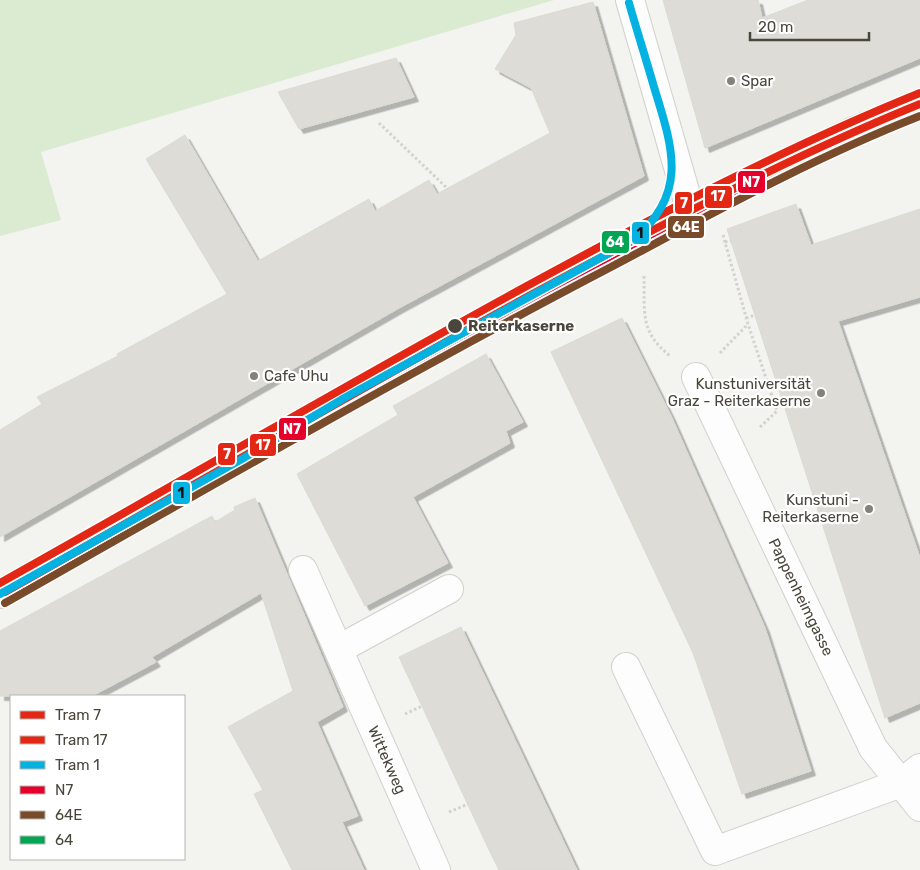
<svg xmlns="http://www.w3.org/2000/svg" width="920" height="870" font-family="Rubik,sans-serif">
	<style>
		.green { fill: #dbebd2 }
		.building { fill: #dddcd7; stroke: #dbdad5; filter: url(#shadow) }
		.lines { fill: none; stroke-linecap: round; stroke-linejoin: round }
		.minor-casing { stroke: #d1d1cc; stroke-width: 30 }
		.major-casing { stroke: #d3d1be; stroke-width: 30 }
		.path { stroke: #d3d2cd; stroke-width: 3; stroke-dasharray: 2.5 2.5; stroke-linecap: butt }
		.minor { stroke: #fdfdfd; stroke-width: 28 }
		.major { stroke: #f1f0e6; stroke-width: 28 }
		.bus-1-casing { stroke: #fff; stroke-width: 11 }
		.bus-2-casing { stroke: #fff; stroke-width: 11 }
		.bus-3-casing { stroke: #fff; stroke-width: 11 }
		.bus-1 { stroke: #e4002b; stroke-width: 8 }
		.bus-2 { stroke: #7a4b2a; stroke-width: 8 }
		.bus-3 { stroke: #00a651; stroke-width: 8 }
		.tram-1-casing { stroke: #fff; stroke-width: 11 }
		.tram-2-casing { stroke: #fff; stroke-width: 11 }
		.tram-3-casing { stroke: #fff; stroke-width: 11 }
		.tram-1 { stroke: #e42714; stroke-width: 8 }
		.tram-2 { stroke: #e42714; stroke-width: 8 }
		.tram-3 { stroke: #04b2e1; stroke-width: 8 }
		.poi-dot { fill: #84837a; stroke: #fff; stroke-width: 2 }
		.stop-dot { fill: #49463b; stroke: #fff; stroke-width: 2 }
		.labels { text-anchor: middle; dominant-baseline: central; stroke-width: 4.5; stroke-linejoin: round; paint-order: stroke }
		.poi-label { font-size: 15px; fill: #49463b; stroke: #fff; text-anchor: start }
		.stop-label { font-size: 15px; font-weight: bold; fill: #49463b; stroke: #fff; text-anchor: start }
		.street-label { font-size: 15px; fill: #49463b; stroke: #fff }
		.line-badge { stroke: #fff; stroke-width: 2 }
		.badge-label { font-size: 14px; text-anchor: middle; font-weight: bold; fill: #fff }
		.pale-badge-label { font-size: 14px; text-anchor: middle; font-weight: bold; fill: #111 }
	</style>
	<defs>
		<filter id="shadow"><feDropShadow dx="4.5" dy="4.5" stdDeviation="0" flood-color="#0004"/></filter>
	</defs>
	<rect width="100%" height="100%" fill="#f3f3ef"/>
	<path class="green" d="M0,0H554L41,152L61,220L0,236Z"/>
	<g class="building">
		<path d="M663,0H758L762,18L808,0H920V58L705,148Z"/>
		<path d="M593,2L644,176L399,308L0,537V430L42,404L37,397L118,356L117,354L227,294L146,159L185,135L258,261L369,199L375,211L429,180L437,194L550,133L531,88L495,69L516,35L514,23Z"/>
		<path d="M396,58L414,97L299,129L278,92Z"/>
		<path d="M796,204L811,245L920,209V297L838,321L920,558V703L885,718L727,229Z"/>
		<path d="M622,318L671,416L765,628L811,771L742,794L693,653L551,352Z"/>
		<path d="M486,354L523,422L506,431L510,443L413,497L448,563L365,606L297,474L398,415L393,406Z"/>
		<path d="M255,498L343,707L317,722L358,816L342,822L364,870H292L254,794L263,790L228,727L293,691L261,593L152,657L156,662L92,696H0V631L212,516L215,522L235,510L234,507Z"/>
		<path d="M461,627L509,727L577,870H499L490,852L399,657Z"/>
	</g>
	<g class="lines">
		<defs>
			<g id="minor">
				<path d="M630,0L691,212"/>
				<path d="M696,377L873,748L920,807"/>
				<path d="M303,570L436,870"/>
				<path d="M339,649L449,589"/>
				<path d="M626,667L715,851L901,783L920,768"/>
			</g>
			<path id="major" d="M0,594L457,336L755,180L854,131L920,105"/>
		</defs>
		<use href="#minor" class="minor-casing"/>
		<use href="#major" class="major-casing"/>
		<g class="path">
			<path d="M379,123L448,189"/>
			<path d="M723,235L748,324L777,411L759,428"/>
			<path d="M725,242L731,241"/>
			<path d="M644,276C645,312 639,331 670,356"/>
			<path d="M746,318L755,315"/>
			<path d="M720,353L748,324"/>
			<path d="M405,714L422,706"/>
			<path d="M449,812L468,804"/>
		</g>
		<use href="#minor" class="minor"/>
		<use href="#major" class="major"/>
		<defs>
			<path id="bus-1" d="M0,594C201,481 400,366 605,259C708,204 811,148 920,105"/>
			<path id="bus-2" d="M5,603C206,489 406,374 611,267C713,213 813,158 920,116"/>
			<path id="bus-3" d="M0,583C200,470 399,355 602,249C706,195 808,138 916,96"/>
		</defs>
		<use href="#bus-1" class="bus-1-casing"/>
		<use href="#bus-2" class="bus-2-casing"/>
		<use href="#bus-3" class="bus-3-casing"/>
		<use href="#bus-1" class="bus-1"/>
		<use href="#bus-2" class="bus-2"/>
		<use href="#bus-3" class="bus-3"/>
		<defs>
			<path id="tram-1" d="M0,583C175,485 349,383 525,287C654,217 784,148 920,93"/>
			<path id="tram-2" d="M5,592C179,494 352,393 527,297C655,228 785,159 920,104"/>
			<path id="tram-3" d="M0,594L242,459L346,397L633,240C690,193 672,146 654,87C646,59 637,31 629,3"/>
		</defs>
		<use href="#tram-1" class="tram-1-casing"/>
		<use href="#tram-2" class="tram-2-casing"/>
		<use href="#tram-3" class="tram-3-casing"/>
		<use href="#tram-1" class="tram-1"/>
		<use href="#tram-2" class="tram-2"/>
		<use href="#tram-3" class="tram-3"/>
	</g>
	<g class="poi-dot">
		<circle cx="731" cy="81" r="5"/>
		<circle cx="254" cy="376" r="5"/>
		<circle cx="821" cy="393" r="5"/>
		<circle cx="869" cy="509" r="5"/>
	</g>
	<circle class="stop-dot" cx="455" cy="326" r="8"/>
	<g class="labels">
		<g class="poi-label">
			<text x="741" y="81">Spar</text>
			<text x="264" y="376">Cafe Uhu</text>
			<text x="811" y="384" text-anchor="end">Kunstuniversität<tspan x="811" dy="17">Graz - Reiterkaserne</tspan></text>
			<text x="859" y="500" text-anchor="end">Kunstuni -<tspan x="859" dy="17">Reiterkaserne</tspan></text>
		</g>
		<g class="stop-label">
			<text x="468" y="326">Reiterkaserne</text>
		</g>
		<g class="street-label">
			<text transform="translate(801 597) rotate(64)">Pappenheimgasse</text>
			<text transform="translate(387 760) rotate(66)">Wittekweg</text>
		</g>
	</g>
	<g class="line-badge">
		<rect x="737" y="170" width="29" height="24" rx="5" fill="#e4002b"/>
		<rect x="704" y="185" width="29" height="24" rx="5" fill="#e42714"/>
		<rect x="674" y="191" width="19" height="24" rx="5" fill="#e42714"/>
		<rect x="667" y="215" width="38" height="24" rx="5" fill="#7a4b2a"/>
		<rect x="631" y="221" width="19" height="24" rx="5" fill="#04b2e1"/>
		<rect x="601" y="230" width="29" height="24" rx="5" fill="#00a651"/>
		<rect x="278" y="417" width="29" height="24" rx="5" fill="#e4002b"/>
		<rect x="249" y="433" width="28" height="24" rx="5" fill="#e42714"/>
		<rect x="217" y="442" width="19" height="24" rx="5" fill="#e42714"/>
		<rect x="172" y="481" width="19" height="24" rx="5" fill="#04b2e1"/>
	</g>
	<g class="badge-label">
		<text x="751" y="187">N7</text>
		<text x="718" y="201">17</text>
		<text x="684" y="208">7</text>
		<text x="686" y="232">64E</text>
		<text x="615" y="247">64</text>
		<text x="292" y="434">N7</text>
		<text x="263" y="450">17</text>
		<text x="227" y="459">7</text>
	</g>
	<g class="pale-badge-label">
		<text x="640" y="238">1</text>
		<text x="181" y="498">1</text>
	</g>
	<rect x="10" y="695" width="175" height="165" fill="#ffffff" stroke="#b6b5b1"/>
	<rect x="20" y="711" width="25" height="8" fill="#e42714" stroke="#b6b5b1"/>
	<text x="55" y="720" font-size="15" fill="#49463b">Tram 7</text>
	<rect x="20" y="736" width="25" height="8" fill="#e42714" stroke="#b6b5b1"/>
	<text x="55" y="745" font-size="15" fill="#49463b">Tram 17</text>
	<rect x="20" y="761" width="25" height="8" fill="#04b2e1" stroke="#b6b5b1"/>
	<text x="55" y="770" font-size="15" fill="#49463b">Tram 1</text>
	<rect x="20" y="786" width="25" height="8" fill="#e4002b" stroke="#b6b5b1"/>
	<text x="55" y="795" font-size="15" fill="#49463b">N7</text>
	<rect x="20" y="811" width="25" height="8" fill="#7a4b2a" stroke="#b6b5b1"/>
	<text x="55" y="820" font-size="15" fill="#49463b">64E</text>
	<rect x="20" y="836" width="25" height="8" fill="#00a651" stroke="#b6b5b1"/>
	<text x="55" y="845" font-size="15" fill="#49463b">64</text>
	<path d="M750 32v8h119v-8" fill="none" stroke="#49463b" stroke-width="2.5"/>
	<text x="758" y="32" font-size="15" fill="#49463b" stroke="#ffffff" stroke-width="4" paint-order="stroke">20 m</text>
</svg>
